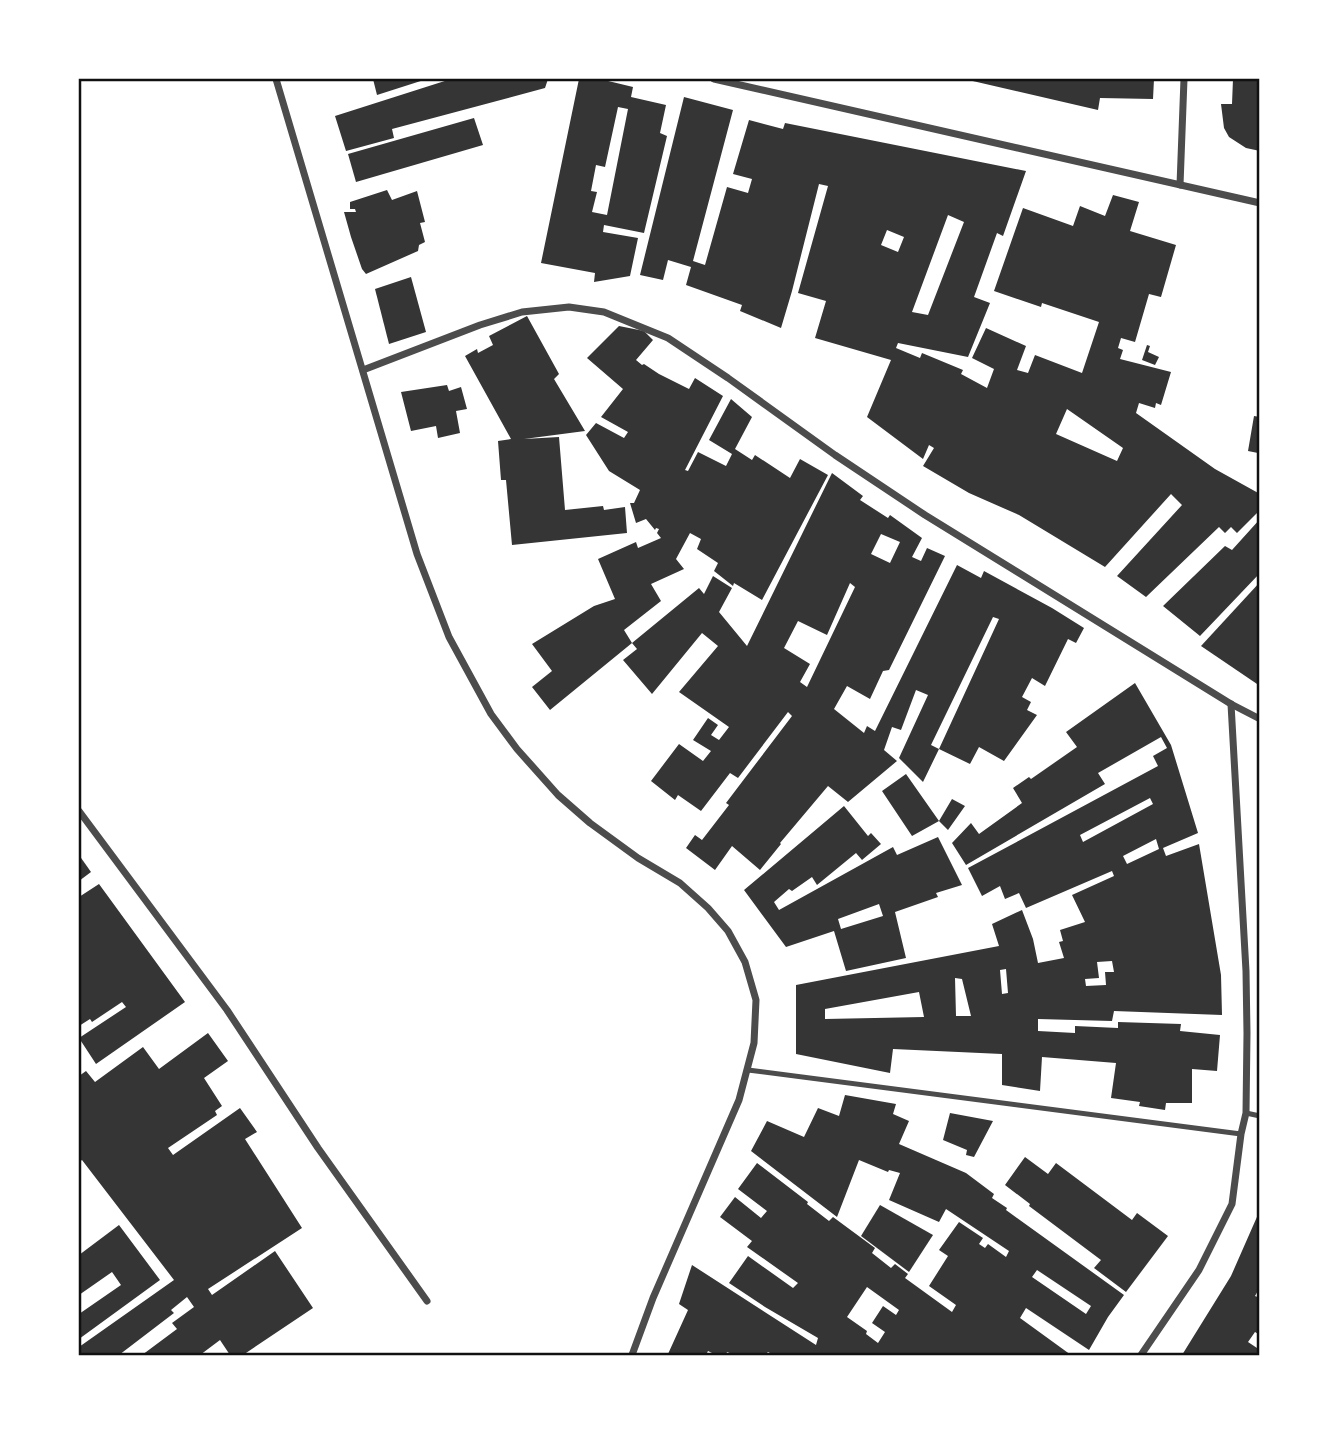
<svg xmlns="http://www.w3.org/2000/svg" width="1339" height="1434" font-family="Rubik,sans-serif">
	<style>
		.building { fill: #353535; fill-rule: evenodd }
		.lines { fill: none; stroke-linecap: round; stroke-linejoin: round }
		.service { stroke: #4c4c4c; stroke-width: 5 }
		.minor { stroke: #4c4c4c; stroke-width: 7 }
		.neatline { fill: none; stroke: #111; stroke-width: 2.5 }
	</style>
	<rect width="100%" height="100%" fill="#fff"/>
	<g class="building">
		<path d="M373,79H427L377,95Z"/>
		<path d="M451,79H548L545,88L392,129L394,138L346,151L335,116Z"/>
		<path d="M579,79H600L633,87L631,97L666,105L660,133L667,136L644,233L604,225L603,232L638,238L630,276L594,282L595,273L541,263ZM618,107L628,109L607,215L592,212L597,192L591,191L596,165L605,167Z"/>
		<path d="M964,79H1154L1153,99L1100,98L1098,110Z"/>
		<path d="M1233,79H1260V121H1258V137L1260,138V151L1246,148L1229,137L1224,128L1221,104H1232Z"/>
		<path d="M684,97L733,110L693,261L705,265L727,187L748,193L752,179L733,174L749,120L783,129L785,123L1026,171L1003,236L997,233L974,297L990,303L968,357L898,343L896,348L920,358L922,353L963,370L961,374L987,388L994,369L972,358L986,328L1026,346L1017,370L1028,373L1035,355L1082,373L1099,322L1042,303L1041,307L994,291L1023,208L1073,226L1080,206L1105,216L1113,195L1139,202L1130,231L1176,245L1161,297L1149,294L1135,342L1121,338L1118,348L1123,350L1120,359L1171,372L1161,405L1156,403L1155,408L1139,403L1136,413L1215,469L1260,494V510L1237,533L1231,527L1225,533L1219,527L1146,597L1117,576L1182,505L1171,494L1105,567L1019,515L969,493L923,466L934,448L929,445L923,459L867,417L891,360L815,338L826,301L798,293L828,186L819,184L792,291L781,328L740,311L742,305L686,285L691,267L668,260L663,280L640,275ZM948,215L964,222L928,315L912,312ZM887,230L904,237L898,252L881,245ZM1067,409L1123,448L1117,461L1056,434Z"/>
		<path d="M474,118L483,145L356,182L348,154Z"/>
		<path d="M387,190L392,200L417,191L425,222L420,223L425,242L419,245L418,251L366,274L362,269L351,237L344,212H356L355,209H350V202Z"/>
		<path d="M411,277L426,332L389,344L375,289Z"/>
		<path d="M527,316L559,374L554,379L585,431L524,439L559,437L565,510L603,506L604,510L625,507L627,533L512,545L506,480H501L498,441L511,439L465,356L477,349L478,353L493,345L489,336Z"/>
		<path d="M619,326L644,331L653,340L636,360L642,365L644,364L659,374L689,389L695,378L723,396L685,470L688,471L698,452L726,466L732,454L709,440L731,399L752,417L735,449L752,460L755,455L790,478L800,459L828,475L762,600L734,583L733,586L714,571L718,563L697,549L701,539L690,533L676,559L684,569L651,584L661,601L624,630L632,643L550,710L532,687L552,671L532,644L594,606L615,599L598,559L636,542L638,548L661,538L657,533L659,529L656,528L655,530L646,519L636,523L630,503H634L640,490L609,471L586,435L596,423L624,438L628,432L601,417L623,389L587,358Z"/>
		<path d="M1147,345L1150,346L1148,352L1159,357L1155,365L1142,360Z"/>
		<path d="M447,385L449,391L461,387L467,409L456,411L460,433L438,438L436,426L411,431L401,392Z"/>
		<path d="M1254,416L1260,417L1259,439H1260V442L1258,453L1248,451Z"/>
		<path d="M832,473L863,496L860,500L888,518L890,515L922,538L912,557L921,561L927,548L945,556L889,670L883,671L870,699L847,686L834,709L864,733L867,726L875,731L957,565L981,578L984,571L1052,608L1084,628L1076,643L1068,639L1045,686L1032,678L1022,697L1031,702L1027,710L1037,715L1004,761L979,747L970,764L939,749L923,782L899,758L928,695L916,690L901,730L892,727L884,750L897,761L848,802L828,786L780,843L781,844L760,870L732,846L715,870L686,848L695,835L702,840L729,805L726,803L792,716L788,712L738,778L730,773L701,811L678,795L675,800L651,781L679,744L703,761L711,751L693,740L708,718L718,725L711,735L719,740L729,727L679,692L718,646L702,633L652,694L623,660L637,649L632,643L699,588L704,594L713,576L732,588L719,612L747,646ZM881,534L900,542L890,563L871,554ZM850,583L855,587L807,687L800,682L810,664L784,648L798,621L827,635ZM993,617L999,619L939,749L931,745Z"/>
		<path d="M1260,519V573L1200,636L1163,606L1225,546L1232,550Z"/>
		<path d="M1260,582V686L1201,646Z"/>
		<path d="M1135,683L1171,745L1198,833L1163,848L1166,856L1199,844L1221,975L1222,1015L1114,1011L1112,1021L1038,1019V1031L1075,1033V1026L1118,1028V1022L1181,1024L1180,1031L1220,1035L1217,1071L1192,1069V1103H1166L1165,1110L1139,1106L1140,1102L1111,1098L1116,1063L1042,1057L1040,1091L1002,1085V1054L893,1049L890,1073L796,1054V985L999,946L992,924L1022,910L1033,939L1038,963L1064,958L1059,942L1063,941L1060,930L1085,922L1072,895L1114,876L1112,871L1026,908L1019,893L1005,899L1000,886L982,896L968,868L1158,766L1153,756L1167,748L1161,737L1098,773L1105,784L966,865L952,843L971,823L979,834L1022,803L1013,788L1029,777L1031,779L1077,747L1066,732ZM1150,798L1153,804L1083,842L1080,835ZM1156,839L1159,849L1127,864L1123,856ZM1112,961L1114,972H1105L1106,985L1086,986L1085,979L1099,978L1097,962ZM1006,969L1008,993L1002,994L1000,970ZM955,978L962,979L971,1016H956ZM919,992L924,1017L825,1019V1009Z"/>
		<path d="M906,774L939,821L952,799L965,806L948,830L939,821L912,836L882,791Z"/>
		<path d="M844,806L868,836L871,833L881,844L862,860L856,853L817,885L812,877L792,891L789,889L774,902L779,910L893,847L897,855L938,837L962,885L936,893L938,897L895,912L906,958L846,971L834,931L786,947L744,890ZM879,904L883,916L841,929L838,919Z"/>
		<path d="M79,855L91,872L79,881Z"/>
		<path d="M99,884L185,1002L96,1064L79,1038L126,1007L122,1002L92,1022L90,1019L79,1026V897Z"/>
		<path d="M208,1033L228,1061L204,1078L222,1106L215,1111L217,1115L168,1148L173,1155L240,1108L257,1132L245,1139L302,1228L208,1289L212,1295L275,1251L313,1308L243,1355H230L220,1340L200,1355H142L177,1329L172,1323L194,1307L187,1297L171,1310L174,1313L119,1355H79V1347L174,1280L82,1160L79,1162V1076L86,1071L95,1082L143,1047L159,1069Z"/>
		<path d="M845,1095L896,1104L893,1114L909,1121L899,1144L966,1173L994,1194L992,1198L1007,1208L1006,1210L1124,1295L1108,1317L1089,1350L1026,1308L1020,1318L1071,1355H774L768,1352L765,1355H735L727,1352L726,1355H716L708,1351L706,1355L668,1354L688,1310L679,1304L692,1265L816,1345L818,1338L765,1307L729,1283L748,1256L793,1288L798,1283L747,1247L752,1241L720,1217L735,1197L761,1218L767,1211L738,1189L757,1163L808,1202L807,1204L829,1221L833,1217L875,1248L872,1253L891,1268L895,1264L908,1274L905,1278L952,1312L956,1305L929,1286L948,1256L939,1250L959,1222L983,1238L979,1244L985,1248L988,1244L1006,1257L1009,1251L946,1209L939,1222L889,1200L900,1173L889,1170L888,1172L859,1160L837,1217L751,1151L767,1121L804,1137L818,1108L839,1116ZM1037,1270L1091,1306L1086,1314L1032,1277ZM867,1287L899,1310L896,1315L883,1306L872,1323L885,1332L878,1343L866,1334L867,1331L847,1317Z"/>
		<path d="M950,1113L993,1121L974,1157L966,1155L967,1150L943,1140Z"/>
		<path d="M1025,1157L1048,1174L1056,1163L1132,1220L1137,1213L1168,1236L1126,1292L1094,1268L1101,1260L1029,1206L1030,1204L1005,1185Z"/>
		<path d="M880,1205L933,1235L909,1272L861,1236Z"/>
		<path d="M1260,1210V1290L1259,1289L1255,1296L1260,1298V1335L1255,1332L1248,1342L1260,1350V1355H1182L1231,1276Z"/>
		<path d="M119,1225L160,1280L79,1339V1314L121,1285L112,1272L79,1295V1255Z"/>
	</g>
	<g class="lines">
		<g class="service">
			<path d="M748,1070L1241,1134"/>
			<path d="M1246,1113L1260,1116"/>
		</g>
		<g class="minor">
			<path d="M276,79L417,554L449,637L491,714L517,749L558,795L590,823L638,858L680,883L708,908L728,931L745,962L756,1000L754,1043L739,1100L653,1298L632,1355"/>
			<path d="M714,79L1260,203"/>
			<path d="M1180,185L1184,79"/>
			<path d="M363,370L480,325L522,312L569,307L604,312L668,338L728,378L835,455L925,515L1231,704L1260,719"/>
			<path d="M79,811L227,1010L318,1148L427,1301"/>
			<path d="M1141,1355L1199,1270L1232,1204L1241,1134L1246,1113L1247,1033L1246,971L1231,704"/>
		</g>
	</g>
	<rect width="1339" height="1434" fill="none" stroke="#ffffff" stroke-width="161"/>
	<rect x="80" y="80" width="1178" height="1274" class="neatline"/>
</svg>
